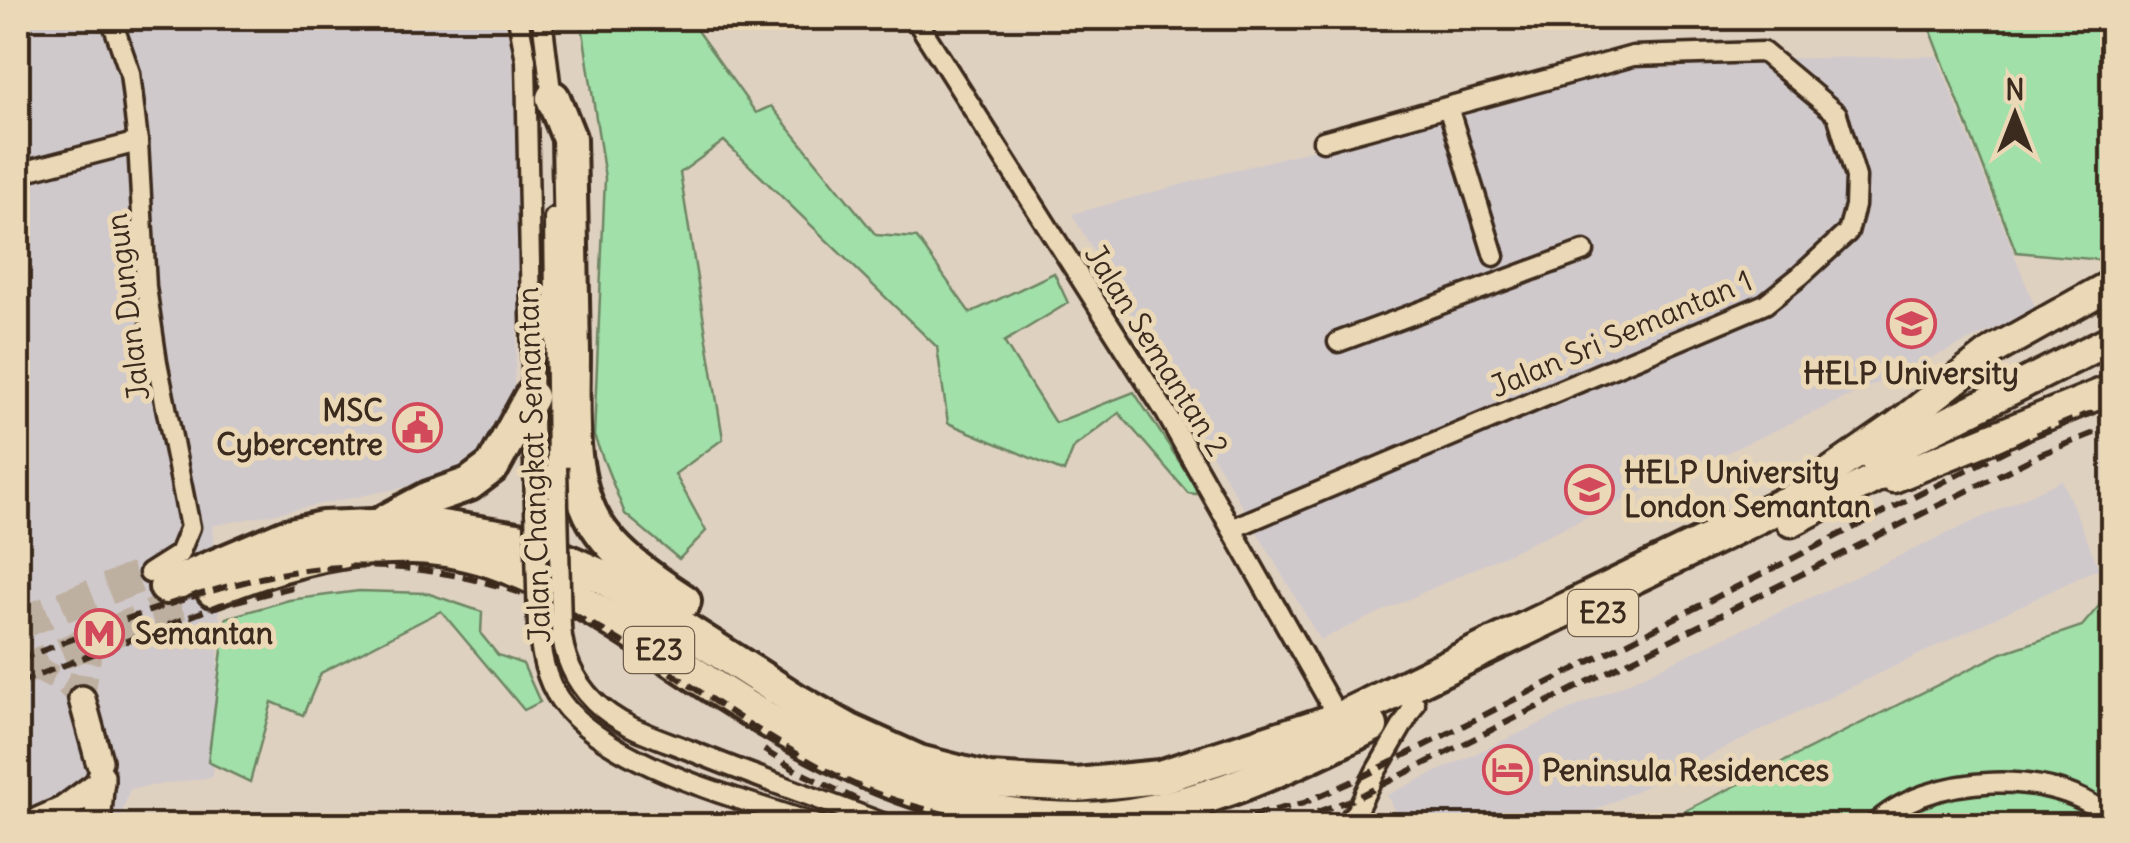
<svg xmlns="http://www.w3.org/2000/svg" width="2130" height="843" font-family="Delius,sans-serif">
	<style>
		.built { fill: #d0c9cc }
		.green { fill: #a1e0a9; stroke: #6e8564; stroke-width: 2.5 }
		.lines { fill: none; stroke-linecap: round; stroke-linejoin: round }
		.secondary-tunnel { stroke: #beb0a0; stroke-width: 25; stroke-dasharray: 25 12; stroke-linecap: butt }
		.highway-tunnel { stroke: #beb0a0; stroke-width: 32; stroke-dasharray: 32 16; stroke-linecap: butt }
		.street-casing { stroke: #3b2a1e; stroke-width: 25 }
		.secondary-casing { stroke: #3b2a1e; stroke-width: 32 }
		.primary-casing { stroke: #3b2a1e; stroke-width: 35 }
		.highway-casing { stroke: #3b2a1e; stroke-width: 40 }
		.street { stroke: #ebd8b6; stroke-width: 18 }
		.secondary { stroke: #ebd8b6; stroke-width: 25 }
		.primary { stroke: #ebd8b6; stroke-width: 28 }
		.highway { stroke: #ebd8b6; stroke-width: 32 }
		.rail { stroke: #3b2a1e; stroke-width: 6; stroke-dasharray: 15 8; stroke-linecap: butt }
		.street-bridge-casing { stroke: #3b2a1e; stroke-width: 25; stroke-linecap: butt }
		.street-bridge { stroke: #ebd8b6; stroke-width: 18 }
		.labels { text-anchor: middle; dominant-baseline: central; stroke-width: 10; stroke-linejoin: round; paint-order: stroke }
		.shield { fill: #ebd8b6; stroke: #705e4c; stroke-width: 2.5 }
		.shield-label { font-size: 28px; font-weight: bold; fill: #3b2a1e }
		.street-label { font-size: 30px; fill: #3b2a1e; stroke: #ebd8b6 }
		.poi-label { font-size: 30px; font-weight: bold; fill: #3b2a1e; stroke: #ebd8b6; text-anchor: start }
	</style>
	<rect width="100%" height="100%" fill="#dfd1c0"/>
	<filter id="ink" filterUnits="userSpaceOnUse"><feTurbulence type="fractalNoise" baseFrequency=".01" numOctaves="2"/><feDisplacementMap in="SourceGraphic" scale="20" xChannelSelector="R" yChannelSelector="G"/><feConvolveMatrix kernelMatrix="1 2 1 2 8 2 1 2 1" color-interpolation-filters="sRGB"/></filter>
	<g filter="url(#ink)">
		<g class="built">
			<path d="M18,18H503L514,53L520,301L513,395L505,430L486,458L441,480L212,526L220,623L213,777L130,789L118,825H18Z"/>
			<path d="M1937,56L2036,310L1320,640L1072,214L1641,61Z"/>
			<path d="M2062,480L2099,568L1565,825H1401L1387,795Z"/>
		</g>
		<g class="green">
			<path d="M581,18H688L756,113L771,106L876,235L917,238L970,313L1054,273L1068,303L1004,342L1055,423L1134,392L1196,487V494L1188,493L1119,413L1074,447L1064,472L948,423L937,347L724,141L680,173L723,439L675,474L706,531L679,559L625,514L594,436L605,178Z"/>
			<path d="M1926,18H2112V261L2016,252Z"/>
			<path d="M2112,547V825L1655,826L2002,653L2082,626L2099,606Z"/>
			<path d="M359,591L427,593L482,612L481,634L498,655L523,664L540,702L524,710L441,611L321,673L303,715L272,702L250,782L208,762L226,618L289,600Z"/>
		</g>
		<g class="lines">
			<g class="secondary-tunnel">
				<path d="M32,666L67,684L82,699"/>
				<path d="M82,699L91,641"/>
			</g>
			<g class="highway-tunnel">
				<path d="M18,624L149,573"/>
				<path d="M18,672L181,603"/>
			</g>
			<defs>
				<g id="street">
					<path d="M111,18L130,73L138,142L146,287L157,362L190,527L179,554L149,573"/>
					<path d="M518,18L526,60L534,467"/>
					<path d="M542,18L553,107"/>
					<path d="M915,18L1166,413L1339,719"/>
					<path d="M1448,107L1494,256"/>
					<path d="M18,173L138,142"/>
					<path d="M554,218L557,467"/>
					<path d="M1338,342L1584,251"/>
					<path d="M1233,528L1765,304L1800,276L1848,232L1855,206L1856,177L1837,114L1763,52L1633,56L1323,141"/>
					<path d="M561,627C563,656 573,680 594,701C620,727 656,737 689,750C755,777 823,800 890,826"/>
					<path d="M538,628C541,653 545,679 560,700C608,767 744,799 820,826"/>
					<path d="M1177,810L1201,818L1206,826"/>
					<path d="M18,824L38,821L98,822"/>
					<path d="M1342,826L1356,812L1376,771L1415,704"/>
					<path d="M1873,826C1925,773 2059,765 2112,821"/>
				</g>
				<g id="secondary">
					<path d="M82,699L99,761"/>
					<path d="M38,821L63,810L101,782"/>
					<path d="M97,826L101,776"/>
				</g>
				<g id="primary">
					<path d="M1874,459L2112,339"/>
					<path d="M1893,478L2112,389"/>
					<path d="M1784,504L1896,426L1994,350L2112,284"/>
					<path d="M1791,522L1906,462"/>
				</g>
				<g id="highway">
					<path d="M553,98L569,138C570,209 571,281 573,353C573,403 568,466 590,513C608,551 650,579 684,601"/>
					<path d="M386,521L429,498L469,484L493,466L531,397"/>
					<path d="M166,587L286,536L322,528L423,524L517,539L603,577L797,701L848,730L919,762L989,780L1077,785L1160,777L1339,719L1784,504"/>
					<path d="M213,590C299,554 400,530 492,561C572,589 639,637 708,683C822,757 938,819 1078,819C1181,818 1280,771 1371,726"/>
				</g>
			</defs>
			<use href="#street" class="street-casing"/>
			<use href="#secondary" class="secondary-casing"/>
			<use href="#primary" class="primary-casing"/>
			<use href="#highway" class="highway-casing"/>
			<use href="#street" class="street"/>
			<use href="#secondary" class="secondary"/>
			<use href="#primary" class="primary"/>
			<use href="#highway" class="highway"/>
			<g class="rail">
				<path d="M18,660C99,629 184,595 269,576C377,553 497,572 593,625C679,673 757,736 845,780C893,803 945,815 997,826"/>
				<path d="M18,683L220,605L293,587"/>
				<path d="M764,750L797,771L866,804"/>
				<path d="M1317,812L1356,798L2041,454L2112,426"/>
				<path d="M1207,826L1304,803L1360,778L2036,435L2082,416L2112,408"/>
			</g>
			<defs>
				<g id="street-bridge">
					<path d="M534,467L538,628"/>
					<path d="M557,467L561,627"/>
				</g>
			</defs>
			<use href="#street-bridge" class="street-bridge-casing"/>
			<use href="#street-bridge" class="street-bridge"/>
		</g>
	</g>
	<defs>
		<symbol id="university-ring" viewBox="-11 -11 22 22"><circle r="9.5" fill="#ebd8b6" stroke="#d1495b" stroke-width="1.5"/><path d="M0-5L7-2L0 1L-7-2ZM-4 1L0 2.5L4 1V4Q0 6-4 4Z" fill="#d1495b"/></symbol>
		<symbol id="civic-ring" viewBox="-11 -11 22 22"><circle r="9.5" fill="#ebd8b6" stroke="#d1495b" stroke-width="1.5"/><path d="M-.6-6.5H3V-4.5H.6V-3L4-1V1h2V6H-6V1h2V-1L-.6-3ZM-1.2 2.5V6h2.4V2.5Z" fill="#d1495b"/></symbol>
		<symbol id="metro-ring" viewBox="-11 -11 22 22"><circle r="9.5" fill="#ebd8b6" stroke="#d1495b" stroke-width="1.5"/><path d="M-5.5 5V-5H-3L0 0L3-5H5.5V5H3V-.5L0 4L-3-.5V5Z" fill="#d1495b"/></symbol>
		<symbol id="hotel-ring" viewBox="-11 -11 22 22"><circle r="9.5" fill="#ebd8b6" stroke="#d1495b" stroke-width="1.5"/><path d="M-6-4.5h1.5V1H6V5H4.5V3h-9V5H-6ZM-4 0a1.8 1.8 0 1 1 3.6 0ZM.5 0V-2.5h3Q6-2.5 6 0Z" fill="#d1495b"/></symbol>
	</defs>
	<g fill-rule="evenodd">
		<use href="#university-ring" x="1884" y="296" width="55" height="55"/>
		<use href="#civic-ring" x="390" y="400" width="55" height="55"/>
		<use href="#university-ring" x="1562" y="462" width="55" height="55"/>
		<use href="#metro-ring" x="72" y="606" width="55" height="55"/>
		<use href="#hotel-ring" x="1480" y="742" width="55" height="55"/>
	</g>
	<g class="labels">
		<g class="shield">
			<rect x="1568" y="590" width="70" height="46" rx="8"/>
			<rect x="624" y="627" width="70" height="46" rx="8"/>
		</g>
		<g class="shield-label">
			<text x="1603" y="613">E23</text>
			<text x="659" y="650">E23</text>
		</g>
		<g class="street-label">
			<text transform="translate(127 307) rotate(-97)">Jalan Dungun</text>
			<text transform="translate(1621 333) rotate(-23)">Jalan Sri Semantan 1</text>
			<text transform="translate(1157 350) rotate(58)">Jalan Semantan 2</text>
			<text transform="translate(533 465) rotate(-92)">Jalan Changkat Semantan</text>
		</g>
		<g class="poi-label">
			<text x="1911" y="373" text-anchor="middle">HELP University</text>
			<text x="383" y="410" text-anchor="end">MSC<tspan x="383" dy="34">Cybercentre</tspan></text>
			<text x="1624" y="472">HELP University<tspan x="1624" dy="34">London Semantan</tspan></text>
			<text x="135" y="633">Semantan</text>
			<text x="1542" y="770">Peninsula Residences</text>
		</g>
	</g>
	<rect width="2130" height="843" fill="none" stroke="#ebd8b6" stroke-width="60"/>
	<rect x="30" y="30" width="2070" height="783" fill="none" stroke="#3b2a1e" stroke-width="4" filter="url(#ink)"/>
	<g transform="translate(2015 115)" stroke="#ebd8b6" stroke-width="8" paint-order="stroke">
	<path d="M0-8L18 38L0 25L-18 38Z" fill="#3b2a1e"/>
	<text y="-15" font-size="28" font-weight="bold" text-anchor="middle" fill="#3b2a1e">N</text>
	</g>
</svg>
